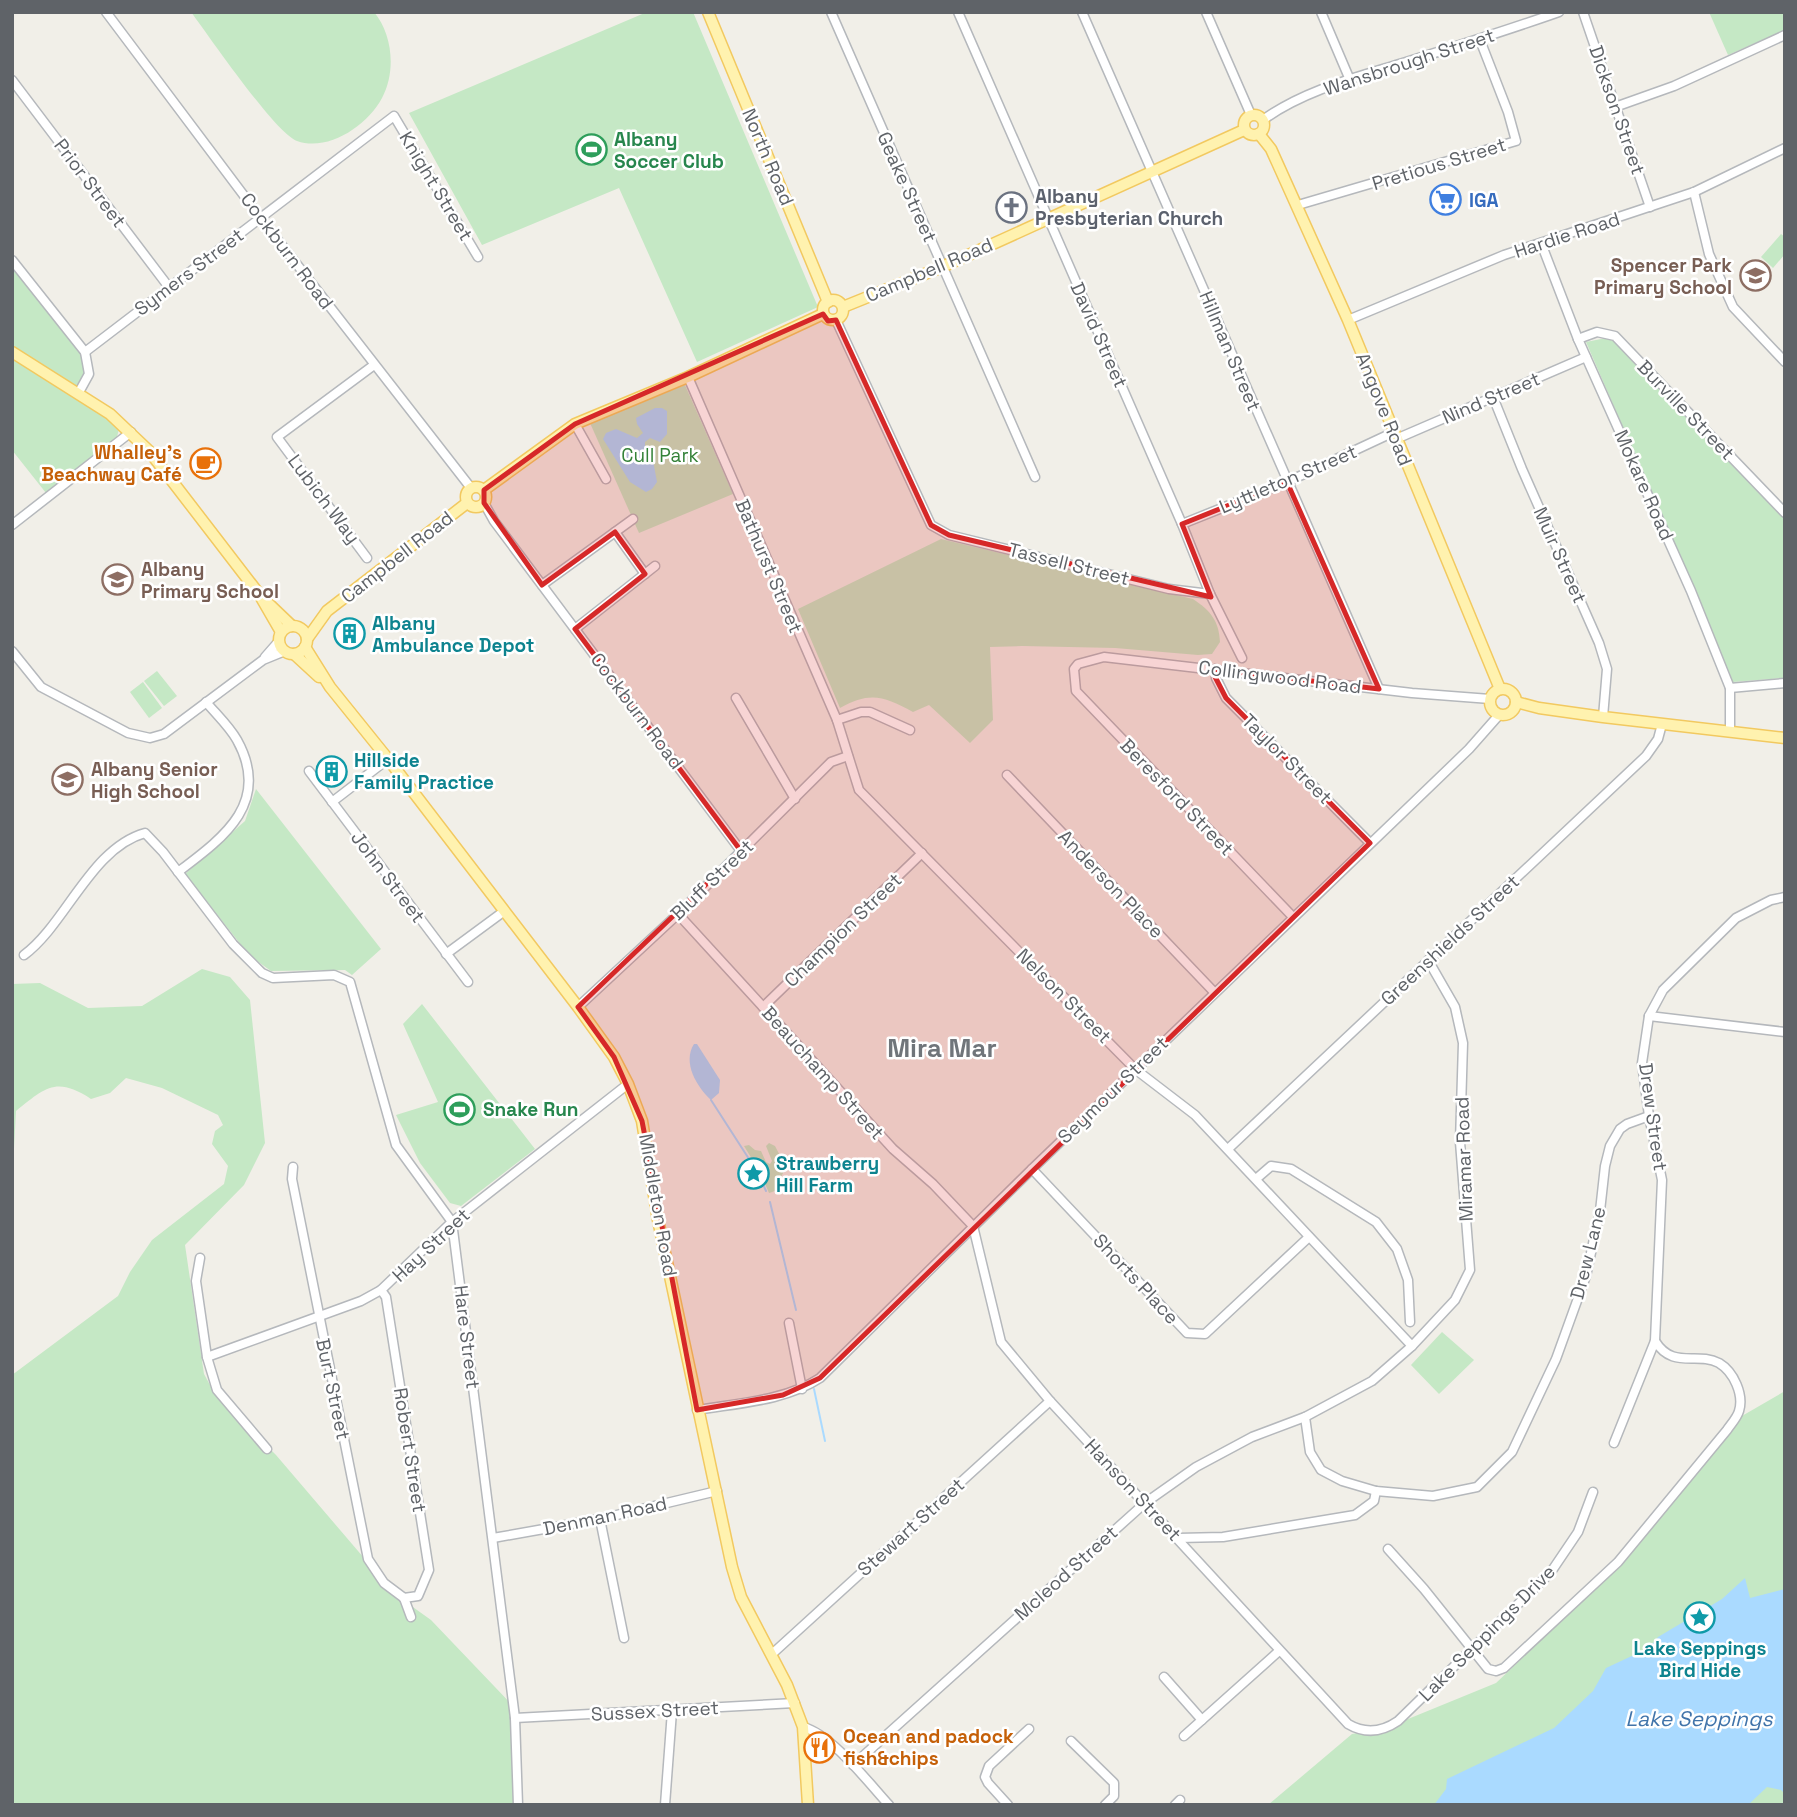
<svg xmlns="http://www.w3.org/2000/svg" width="1797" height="1817" font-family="'Space Grotesk',sans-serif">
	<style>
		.green { fill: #c5e8c5 }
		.water { fill: #aadaff }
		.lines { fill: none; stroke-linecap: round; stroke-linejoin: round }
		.stream { stroke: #aadaff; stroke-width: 2 }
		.minor-casing { stroke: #b5b8bc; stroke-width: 11 }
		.major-casing { stroke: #f2c960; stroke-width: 13 }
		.minor { stroke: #fff; stroke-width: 8 }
		.major { stroke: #fff2af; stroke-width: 10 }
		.marked { fill: #d62828; fill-opacity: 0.2; stroke: #d62828; stroke-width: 5; stroke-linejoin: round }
		.labels { text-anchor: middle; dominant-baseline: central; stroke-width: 5; stroke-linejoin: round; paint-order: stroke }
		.street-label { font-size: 19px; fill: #5f6368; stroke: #fff }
		.leisure-label { font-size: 19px; font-weight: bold; fill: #27864d; stroke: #fff; text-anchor: start }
		.worship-label { font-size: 19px; font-weight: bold; fill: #5b616d; stroke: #fff; text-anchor: start }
		.shop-label { font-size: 19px; font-weight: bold; fill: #366cbe; stroke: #fff; text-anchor: start }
		.education-label { font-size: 19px; font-weight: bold; fill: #785e54; stroke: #fff; text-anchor: start }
		.food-label { font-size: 19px; font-weight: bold; fill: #c56008; stroke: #fff; text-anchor: end }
		.park-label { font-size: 19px; fill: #348238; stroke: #fff }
		.culture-label { font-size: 19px; font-weight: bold; fill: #0d838f; stroke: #fff; text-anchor: start }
		.water-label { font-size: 21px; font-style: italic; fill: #4174aa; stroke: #fff }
		.district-label { font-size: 26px; font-weight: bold; fill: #70757a; stroke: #fff }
	</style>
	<rect width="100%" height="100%" fill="#f1efe8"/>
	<g class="green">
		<path d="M191,12H374C393,35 396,72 382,98C367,126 328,152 297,141C275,133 209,36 191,12Z"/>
		<path d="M647,12H693L818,307L697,362L619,188L482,245L409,113Z"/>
		<path d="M1709,12H1785V30L1728,55Z"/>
		<path d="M1781,234L1785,237V254L1773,268L1761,257Z"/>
		<path d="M12,264L80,351L85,371L72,394L108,417L119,429L117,437L46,493L12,450Z"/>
		<path d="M1606,338L1613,341L1785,519L1784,678L1733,682L1586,342Z"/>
		<path d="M685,385L733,494L639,533L590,423Z"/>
		<path d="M941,539L1193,599C1211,611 1219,621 1220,642L1212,654L1198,655L1115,648L1022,646L990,647L993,720L970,743L929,705L913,712C884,696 870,691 840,708L798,609Z"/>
		<path d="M157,671L177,696L164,706L144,681Z"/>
		<path d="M143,682L162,708L149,718L130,692Z"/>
		<path d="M256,789L381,949L352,975L345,970L271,971L249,955L185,874L245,821Z"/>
		<path d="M202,969L230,977L250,1000L265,1143L244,1185L185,1245L204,1374L215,1394L276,1455L364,1558L382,1585L431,1620L513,1706L518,1805H12V1375L118,1296L130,1272L152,1240L224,1184L228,1166L212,1144L215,1131L223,1125L218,1115L162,1088L126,1078L110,1093L91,1099C56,1076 45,1088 16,1111L12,1186V984L40,983L88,1008L142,1006Z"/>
		<path d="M422,1004L535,1149L461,1206L450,1203L420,1163L396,1115L438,1102L403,1024Z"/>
		<path d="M769,1143L775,1146L786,1167L781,1177L778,1190L769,1193L760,1172L744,1146L749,1145L755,1150L761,1151L766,1162L770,1164L772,1161L766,1146Z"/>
		<path d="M1442,1332L1474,1360L1439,1394L1411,1365Z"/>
		<path d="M1785,1391V1805H1268L1352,1734L1386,1728L1496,1683L1622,1563L1735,1420Z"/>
	</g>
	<g class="water">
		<path d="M655,408H662L667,411V434L660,442L650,438L645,442V446L652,455L657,482L652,489L646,492L630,482L603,439L606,433L616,429L637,438L643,433L637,424L636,418Z"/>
		<path d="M694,1044H697L720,1080L719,1093L711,1100C697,1087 682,1063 694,1044Z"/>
		<path d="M1745,1578L1750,1598L1785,1589V1794L1781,1790L1767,1787L1748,1805H1434L1446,1789L1447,1779L1554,1728L1593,1691L1606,1668L1649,1648L1658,1637L1722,1599Z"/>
	</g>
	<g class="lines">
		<g class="stream">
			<path d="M711,1100L758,1173L766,1191"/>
			<path d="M770,1202L796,1310"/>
			<path d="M814,1389L825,1441"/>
		</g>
		<defs>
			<g id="minor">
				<path d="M106,12L260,217L471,488"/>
				<path d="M831,12L1035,477"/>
				<path d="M958,12L1182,524L1210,594L1242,658"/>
				<path d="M1082,12L1379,689"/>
				<path d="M1206,12L1251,115"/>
				<path d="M1321,12L1350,80"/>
				<path d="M1583,12L1650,207"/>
				<path d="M12,80L168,286"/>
				<path d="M1615,107L1674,86L1785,35"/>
				<path d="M1263,120C1304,90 1358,77 1406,62C1457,46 1508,30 1559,12"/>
				<path d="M1694,192L1709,254L1733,307L1785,362"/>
				<path d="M1298,205L1516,141L1508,112L1480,40"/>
				<path d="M1541,243L1578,339L1691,591L1730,688V731"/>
				<path d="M12,260L85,352L89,374L78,394"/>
				<path d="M836,320L931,525L949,535L1169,589L1210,594"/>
				<path d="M1348,320L1504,255L1694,192L1785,148"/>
				<path d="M1578,339L1597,332L1615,336L1785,513"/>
				<path d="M85,352L394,116L478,257"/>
				<path d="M688,377L837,720L859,790L1135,1069L1195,1115L1412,1346"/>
				<path d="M1493,397L1522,469L1599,643L1607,669L1603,717"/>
				<path d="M575,424L606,479"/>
				<path d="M1396,439L1586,357"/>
				<path d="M484,503L494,521L741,851"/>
				<path d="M1182,524L1287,482L1394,432"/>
				<path d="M12,525L131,432"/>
				<path d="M615,532L645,574"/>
				<path d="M367,558L277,437L374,365"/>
				<path d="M542,585L633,519"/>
				<path d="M575,629L655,566"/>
				<path d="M12,651L41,687L58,696L128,733L150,738L164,734L263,660L285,651"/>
				<path d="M265,657L279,641"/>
				<path d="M1215,669L1216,678L1226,698L1370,843"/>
				<path d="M1730,688L1785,683"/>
				<path d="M736,698L795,799"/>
				<path d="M837,720L861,712H870L910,730"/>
				<path d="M309,771L468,982"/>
				<path d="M1007,775L1214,992"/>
				<path d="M332,802L388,759"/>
				<path d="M178,872C223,838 272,803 237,740C229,726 216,714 206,702"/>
				<path d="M678,914L893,1149L933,1184L973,1226L1001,1342L1050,1401L1348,1724C1365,1734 1382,1732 1398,1721L1551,1572L1578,1532L1593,1492"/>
				<path d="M1293,917L1076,691L1074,669L1078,664L1104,657L1412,693L1490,699"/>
				<path d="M446,954L503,912"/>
				<path d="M24,955C66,924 91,848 145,833L163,852L233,944L262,973L273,978L334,975L350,982L396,1145L452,1222L515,1718L518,1805"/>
				<path d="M1428,960L1455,1007L1463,1043L1460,1142L1470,1270L1455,1300L1412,1346L1372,1381L1305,1417L1310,1452L1321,1470L1342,1481L1376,1491L1433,1496L1477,1487L1512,1452L1556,1359L1586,1276L1600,1211L1605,1166L1610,1146L1620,1129L1627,1124L1649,1116"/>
				<path d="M578,1007L678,914L831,762L848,756"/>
				<path d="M763,1007L922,853"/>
				<path d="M1649,1016L1785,1032"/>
				<path d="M1228,1149L1646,756L1658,739L1662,724"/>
				<path d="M293,1167L292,1179L368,1559L384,1583L404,1598"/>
				<path d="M1032,1169L1187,1333L1205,1334L1309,1237"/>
				<path d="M1256,1179L1271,1166L1291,1169L1376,1222L1397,1249L1408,1280L1410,1322"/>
				<path d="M200,1258L196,1281L207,1357L217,1390L267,1449"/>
				<path d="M381,1290L386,1297L429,1570L418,1596L404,1598"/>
				<path d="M789,1323L802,1389"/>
				<path d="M207,1357L361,1301L381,1290L452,1222L628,1084"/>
				<path d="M697,1410C738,1403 785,1401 820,1378L1032,1169L1469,749L1499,715"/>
				<path d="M1614,1443L1655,1341L1662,1180L1649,1116L1642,1063L1649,1016L1663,990L1736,918L1771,900L1785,897"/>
				<path d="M600,1519L624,1638"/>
				<path d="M493,1538L600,1519L717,1491"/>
				<path d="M1178,1538L1223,1537L1355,1515L1374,1501L1376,1491"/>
				<path d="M1388,1549L1424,1589L1488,1669L1496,1671L1504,1668L1618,1562L1727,1430C1731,1424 1737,1418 1739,1411C1744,1395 1734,1372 1719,1363C1697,1351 1673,1370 1655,1341"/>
				<path d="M404,1598L411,1617"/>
				<path d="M772,1654L1050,1401"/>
				<path d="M1164,1677L1202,1720"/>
				<path d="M515,1718L795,1703"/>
				<path d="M803,1727C831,1734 868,1782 889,1805"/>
				<path d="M1184,1736L1279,1651"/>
				<path d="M1071,1741L1114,1783V1796L1105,1805"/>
				<path d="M853,1765L1145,1503L1196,1467L1252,1437L1305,1417"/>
				<path d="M665,1805L672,1711"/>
				<path d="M1008,1805L988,1783L985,1777L989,1766L1029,1729"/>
				<path d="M1175,1805L1180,1800"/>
			</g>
			<g id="major">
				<path d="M708,12L828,302"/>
				<circle cx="1254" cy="125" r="10"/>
				<path d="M1259,134L1271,149L1348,320L1500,689"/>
				<circle cx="833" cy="310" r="10"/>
				<path d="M843,307L942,267L1244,130"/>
				<path d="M12,352L110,414L149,451L259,594L281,632"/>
				<circle cx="476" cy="497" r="10"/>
				<path d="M484,490L575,424L688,377L823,314"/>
				<path d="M269,604L292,626"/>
				<circle cx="293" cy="640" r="14"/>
				<path d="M307,639L327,611L467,503"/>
				<path d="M305,647L330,687L388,759L578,1007L614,1057L628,1084L642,1121L658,1220L732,1567L741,1597L787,1685L803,1727L808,1805"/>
				<path d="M294,654L319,677"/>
				<circle cx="1503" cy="702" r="13"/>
				<path d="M1516,702L1539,708L1603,717L1785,738"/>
			</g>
		</defs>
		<use href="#minor" class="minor-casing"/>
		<use href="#major" class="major-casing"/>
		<use href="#minor" class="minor"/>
		<use href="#major" class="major"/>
	</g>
	<path class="marked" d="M823,314L828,321L836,320L931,525L949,535L1211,597L1182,524L1287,482L1379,689L1211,669L1226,698L1370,843L820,1378L783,1395L697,1410L642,1121L614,1057L578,1007L741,851L575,629L645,574L615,532L542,585L484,503V490L575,424Z"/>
	<defs>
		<symbol id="stadium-ring" viewBox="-11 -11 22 22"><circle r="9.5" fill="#fff" stroke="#2e9e5b" stroke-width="1.5"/><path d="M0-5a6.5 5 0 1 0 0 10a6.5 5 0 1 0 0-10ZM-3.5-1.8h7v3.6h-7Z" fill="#2e9e5b"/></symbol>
		<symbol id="supermarket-ring" viewBox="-11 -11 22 22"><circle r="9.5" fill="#fff" stroke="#3f7fe0" stroke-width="1.5"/><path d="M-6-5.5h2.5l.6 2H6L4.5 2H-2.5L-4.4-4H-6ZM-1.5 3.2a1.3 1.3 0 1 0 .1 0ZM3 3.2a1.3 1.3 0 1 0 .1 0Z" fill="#3f7fe0"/></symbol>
		<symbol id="church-ring" viewBox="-11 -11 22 22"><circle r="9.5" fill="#fff" stroke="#6b7280" stroke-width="1.5"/><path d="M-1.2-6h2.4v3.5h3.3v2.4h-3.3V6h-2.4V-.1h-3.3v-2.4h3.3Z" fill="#6b7280"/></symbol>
		<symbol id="school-ring" viewBox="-11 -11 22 22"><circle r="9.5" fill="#fff" stroke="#8d6e63" stroke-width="1.5"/><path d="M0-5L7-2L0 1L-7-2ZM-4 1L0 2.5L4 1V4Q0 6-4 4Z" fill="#8d6e63"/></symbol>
		<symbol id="cafe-ring" viewBox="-11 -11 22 22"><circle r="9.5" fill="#fff" stroke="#e8710a" stroke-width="1.5"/><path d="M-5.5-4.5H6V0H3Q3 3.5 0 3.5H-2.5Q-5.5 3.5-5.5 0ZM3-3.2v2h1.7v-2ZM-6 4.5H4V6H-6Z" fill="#e8710a"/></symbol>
		<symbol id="building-ring" viewBox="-11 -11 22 22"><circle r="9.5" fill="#fff" stroke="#0f9aa8" stroke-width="1.5"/><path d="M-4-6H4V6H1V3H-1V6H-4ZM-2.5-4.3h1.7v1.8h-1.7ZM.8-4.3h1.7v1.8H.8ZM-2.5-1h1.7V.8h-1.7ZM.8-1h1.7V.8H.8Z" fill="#0f9aa8"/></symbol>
		<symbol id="sight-ring" viewBox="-11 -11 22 22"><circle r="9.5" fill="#fff" stroke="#0f9aa8" stroke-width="1.5"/><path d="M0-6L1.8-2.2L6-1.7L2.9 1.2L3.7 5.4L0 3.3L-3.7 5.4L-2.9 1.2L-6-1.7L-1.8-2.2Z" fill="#0f9aa8"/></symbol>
		<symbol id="restaurant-ring" viewBox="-11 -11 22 22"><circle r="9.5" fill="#fff" stroke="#e8710a" stroke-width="1.5"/><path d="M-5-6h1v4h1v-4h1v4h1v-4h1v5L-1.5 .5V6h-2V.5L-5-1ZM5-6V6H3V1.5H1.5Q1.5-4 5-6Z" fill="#e8710a"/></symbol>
	</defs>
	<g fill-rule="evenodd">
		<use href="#stadium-ring" x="574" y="132" width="35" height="35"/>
		<use href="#supermarket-ring" x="1428" y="182" width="35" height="35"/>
		<use href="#church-ring" x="994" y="190" width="35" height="35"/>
		<use href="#school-ring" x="1738" y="258" width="35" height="35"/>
		<use href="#cafe-ring" x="188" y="446" width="35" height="35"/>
		<use href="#school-ring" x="100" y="562" width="35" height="35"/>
		<use href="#building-ring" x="332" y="616" width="35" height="35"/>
		<use href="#building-ring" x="314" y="754" width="35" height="35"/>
		<use href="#school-ring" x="50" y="762" width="35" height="35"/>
		<use href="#stadium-ring" x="442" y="1092" width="35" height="35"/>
		<use href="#sight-ring" x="736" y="1156" width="35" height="35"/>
		<use href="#sight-ring" x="1682" y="1600" width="35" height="35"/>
		<use href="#restaurant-ring" x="802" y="1730" width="35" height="35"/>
	</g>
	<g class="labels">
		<g class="street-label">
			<text transform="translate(1409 62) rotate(-18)">Wansbrough Street</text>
			<text transform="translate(1617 110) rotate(71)">Dickson Street</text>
			<text transform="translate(768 157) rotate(67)">North Road</text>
			<text transform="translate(1439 164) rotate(-17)">Pretious Street</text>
			<text transform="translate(90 183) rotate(53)">Prior Street</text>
			<text transform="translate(436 186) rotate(59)">Knight Street</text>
			<text transform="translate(907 187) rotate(66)">Geake Street</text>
			<text transform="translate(1567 235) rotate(-18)">Hardie Road</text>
			<text transform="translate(287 251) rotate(53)">Cockburn Road</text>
			<text transform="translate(929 270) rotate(-23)">Campbell Road</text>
			<text transform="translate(189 272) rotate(-37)">Symers Street</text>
			<text transform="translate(1099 335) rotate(66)">David Street</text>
			<text transform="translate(1230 351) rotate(67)">Hillman Street</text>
			<text transform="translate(1491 398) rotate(-23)">Nind Street</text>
			<text transform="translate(1384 409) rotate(68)">Angove Road</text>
			<text transform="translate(1686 410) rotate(46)">Burville Street</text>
			<text transform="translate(1288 479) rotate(-23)">Lyttleton Street</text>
			<text transform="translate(1644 485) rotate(66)">Mokare Road</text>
			<text transform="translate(324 499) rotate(53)">Lubich Way</text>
			<text transform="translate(1560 555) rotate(66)">Muir Street</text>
			<text transform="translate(397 557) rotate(-38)">Campbell Road</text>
			<text transform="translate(1069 564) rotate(14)">Tassell Street</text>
			<text transform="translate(769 566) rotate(67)">Bathurst Street</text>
			<text transform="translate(1280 677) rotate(7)">Collingwood Road</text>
			<text transform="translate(637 711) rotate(53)">Cockburn Road</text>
			<text transform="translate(1287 759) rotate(45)">Taylor Street</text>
			<text transform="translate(1177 797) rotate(46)">Beresford Street</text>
			<text transform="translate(388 877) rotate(53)">John Street</text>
			<text transform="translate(712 880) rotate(-44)">Bluff Street</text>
			<text transform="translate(1111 884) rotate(46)">Anderson Place</text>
			<text transform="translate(843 930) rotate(-44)">Champion Street</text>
			<text transform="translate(1450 940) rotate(-43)">Greenshields Street</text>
			<text transform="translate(1064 996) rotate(45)">Nelson Street</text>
			<text transform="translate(823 1073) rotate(48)">Beauchamp Street</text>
			<text transform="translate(1113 1090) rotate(-44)">Seymour Street</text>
			<text transform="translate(1653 1117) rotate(82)">Drew Street</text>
			<text transform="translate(1464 1159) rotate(-92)">Miramar Road</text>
			<text transform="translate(658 1205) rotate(80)">Middleton Road</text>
			<text transform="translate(431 1245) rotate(-43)">Hay Street</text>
			<text transform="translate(1588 1253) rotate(-76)">Drew Lane</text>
			<text transform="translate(1136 1279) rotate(47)">Shorts Place</text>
			<text transform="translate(467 1337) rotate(83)">Hare Street</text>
			<text transform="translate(333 1389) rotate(78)">Burt Street</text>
			<text transform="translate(410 1450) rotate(81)">Robert Street</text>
			<text transform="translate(1133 1490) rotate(47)">Hanson Street</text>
			<text transform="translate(605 1516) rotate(-12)">Denman Road</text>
			<text transform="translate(911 1527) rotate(-42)">Stewart Street</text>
			<text transform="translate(1066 1573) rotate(-42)">Mcleod Street</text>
			<text transform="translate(1487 1633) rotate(-45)">Lake Seppings Drive</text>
			<text transform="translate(655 1711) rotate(-3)">Sussex Street</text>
		</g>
		<g class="leisure-label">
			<text x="614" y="139">Albany<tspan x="614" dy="22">Soccer Club</tspan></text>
			<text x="483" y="1109">Snake Run</text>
		</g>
		<g class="worship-label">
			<text x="1035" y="196">Albany<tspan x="1035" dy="22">Presbyterian Church</tspan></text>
		</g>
		<g class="shop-label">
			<text x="1469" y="200">IGA</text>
		</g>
		<g class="education-label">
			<text x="1732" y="265" text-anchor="end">Spencer Park<tspan x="1732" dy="22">Primary School</tspan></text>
			<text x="141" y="569">Albany<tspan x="141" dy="22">Primary School</tspan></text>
			<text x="91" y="769">Albany Senior<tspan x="91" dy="22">High School</tspan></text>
		</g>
		<g class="food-label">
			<text x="182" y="452">Whalley's<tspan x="182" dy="22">Beachway Café</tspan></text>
			<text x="843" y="1736" text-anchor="start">Ocean and padock<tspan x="843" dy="22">fish&amp;chips</tspan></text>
		</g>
		<g class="park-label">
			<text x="660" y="455">Cull Park</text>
		</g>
		<g class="culture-label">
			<text x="372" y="623">Albany<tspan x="372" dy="22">Ambulance Depot</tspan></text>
			<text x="354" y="760">Hillside<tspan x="354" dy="22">Family Practice</tspan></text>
			<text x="776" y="1163">Strawberry<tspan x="776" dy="22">Hill Farm</tspan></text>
			<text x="1700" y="1648" text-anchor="middle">Lake Seppings<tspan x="1700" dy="22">Bird Hide</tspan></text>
		</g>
		<g class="water-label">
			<text x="1699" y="1718">Lake Seppings</text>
		</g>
		<g class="district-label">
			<text x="942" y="1048">Mira Mar</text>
		</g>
	</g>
	<rect width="1797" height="1817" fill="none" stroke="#5f6368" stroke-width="28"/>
</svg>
